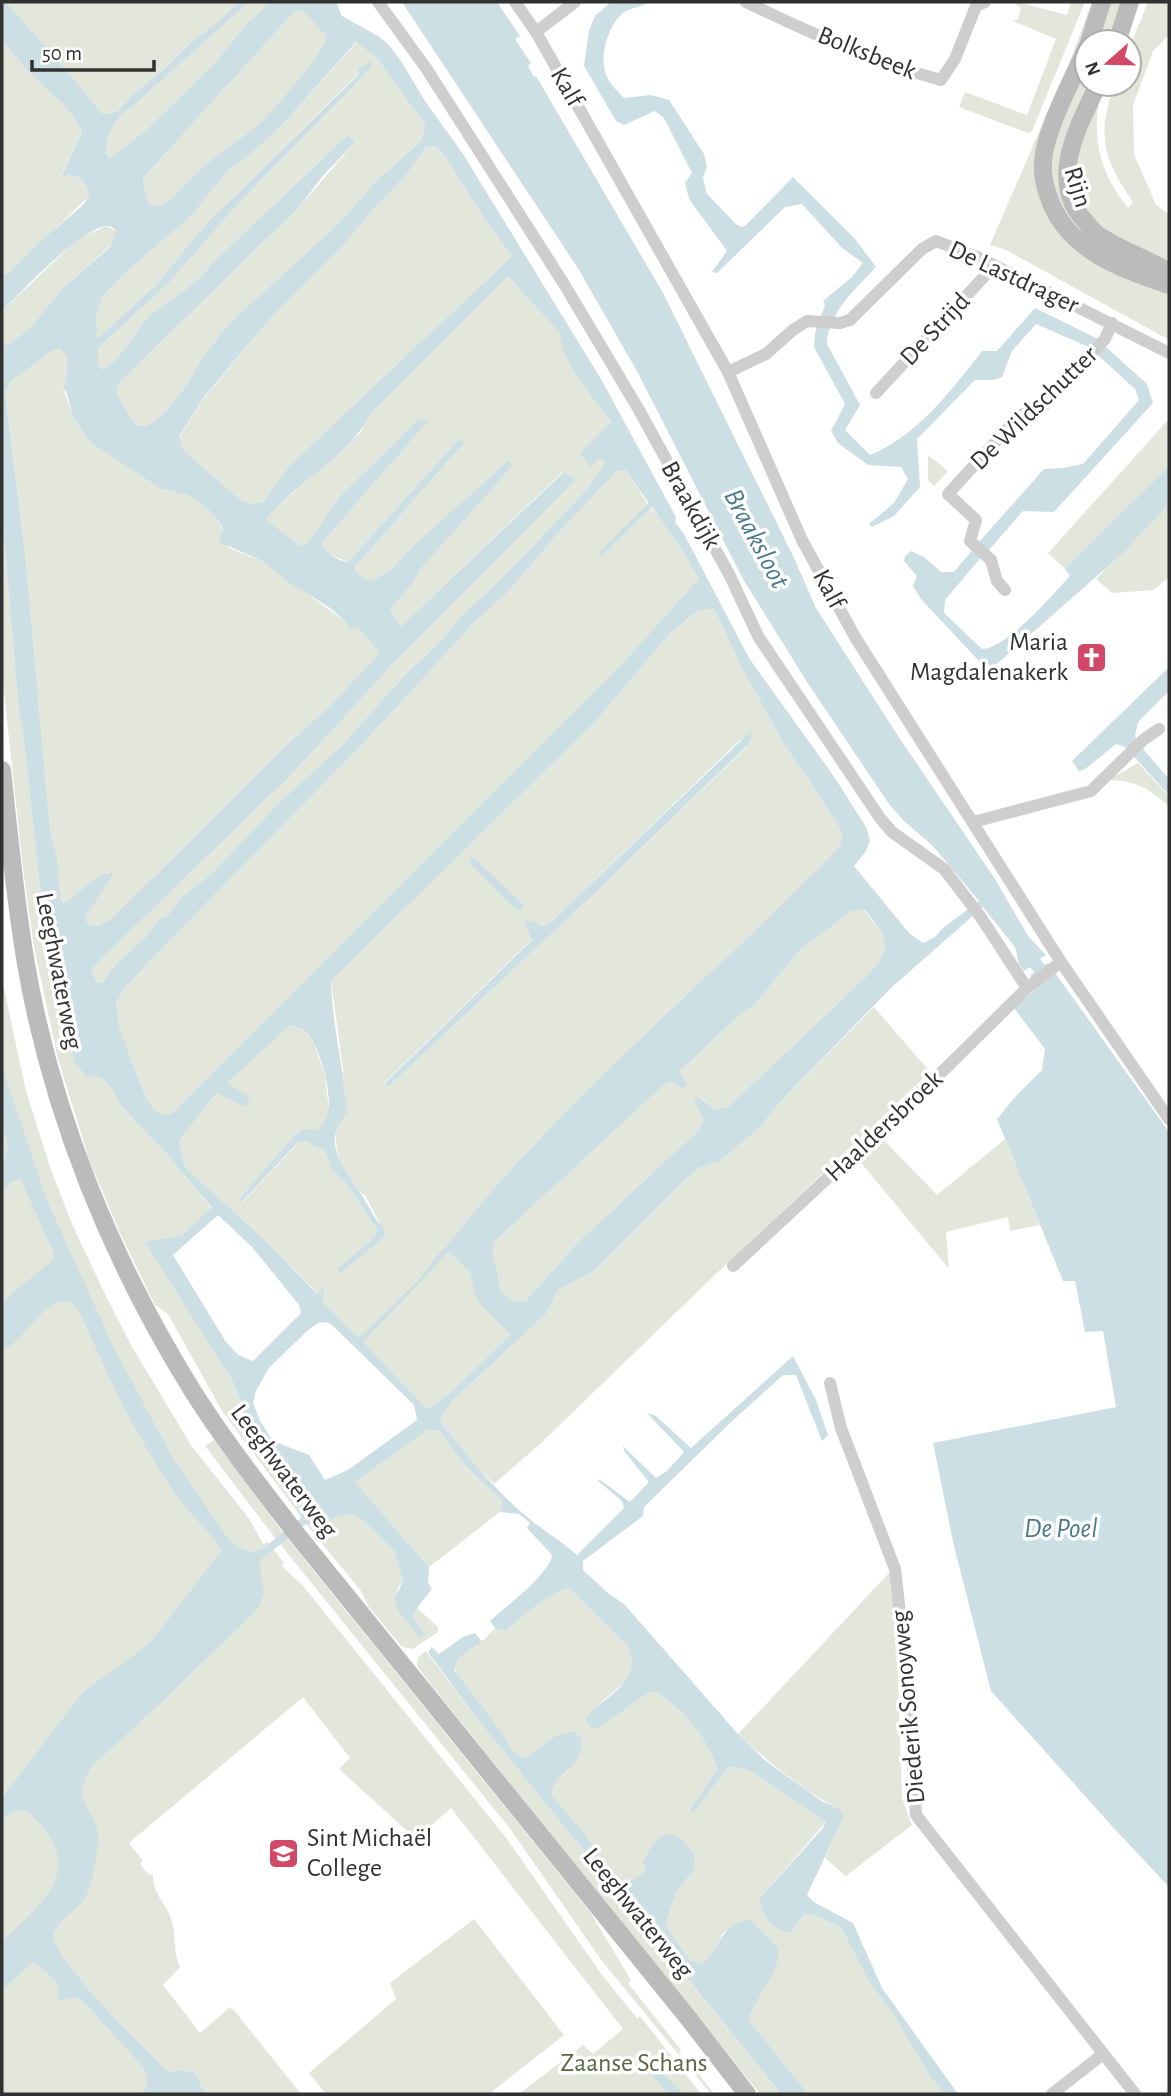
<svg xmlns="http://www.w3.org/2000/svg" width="1171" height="2096" font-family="'Alegreya Sans',sans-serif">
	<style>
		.green { fill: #e3e7db; fill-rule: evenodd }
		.water { fill: #cbdfe5; fill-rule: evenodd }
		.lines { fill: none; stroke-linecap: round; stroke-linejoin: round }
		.stream { stroke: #cbdfe5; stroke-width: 5 }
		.street { stroke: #cecece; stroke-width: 12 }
		.secondary { stroke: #bbb; stroke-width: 18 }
		.labels { text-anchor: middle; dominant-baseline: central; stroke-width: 7; stroke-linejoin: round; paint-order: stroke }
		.street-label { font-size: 26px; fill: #313131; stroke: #fff }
		.poi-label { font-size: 26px; fill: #313131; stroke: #fff; text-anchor: end }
		.park-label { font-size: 26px; fill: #5a6843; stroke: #fff }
		.water-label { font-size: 28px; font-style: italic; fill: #487a8b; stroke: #fff }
	</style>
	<rect width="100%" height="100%" fill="#fff"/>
	<g class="green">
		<path d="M6,2H238L218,22L193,40L163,70L132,95L119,110L108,114L101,113L71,75Z"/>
		<path d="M249,2H270L246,24L216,62L145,131L110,158L106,154C106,135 115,117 132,107Z"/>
		<path d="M1017,2L1067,15L1071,2H1085L1032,131L1028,133L959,107L965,92L1027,115L1056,39L1013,21L1018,19L1021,8L1016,4Z"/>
		<path d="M1092,2H1098L1042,142L1051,217L1169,292V340L1004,249L990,245L1072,56Z"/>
		<path d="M1107,2H1124L1111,42H1093Z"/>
		<path d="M1148,2H1169V35L1153,51L1133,105L1134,154L1156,205L1169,214V266C1134,247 1089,233 1077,191C1075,181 1072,174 1073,164L1099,101C1092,142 1102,176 1128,208L1133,202C1103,159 1096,134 1115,84H1129V49Z"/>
		<path d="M296,10L303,11L326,36C325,54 276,108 262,121C246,136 226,147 210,161C193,176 180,192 162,206H151L146,198L143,178Z"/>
		<path d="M2,41L40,83L73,113L82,132L61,176C76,172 88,181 89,196L9,273L2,275Z"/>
		<path d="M357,42L376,57L425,125L421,141L374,183L341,221L230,323L203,356L190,380L168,409L155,421L145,426L136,425L116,393L120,382L300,206L356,141L348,135L211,264C194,289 171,298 149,317C133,332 124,358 102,370L98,363V348L168,284L236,206L368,71L359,73L205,225L156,285L98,338L95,336V321L103,296L121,277L192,215L230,168L246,158L283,124Z"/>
		<path d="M1087,56V84H1093L1065,150L1090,235L1080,238L1053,195L1050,150Z"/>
		<path d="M436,146L447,159L485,220L512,256L290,465L263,502L252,504L241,500L184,451L179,438L204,398L268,321L346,243L372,210L408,173L426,147Z"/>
		<path d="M106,226L116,231L110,246L64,287L30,328L8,345L2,342V311L78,239Z"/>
		<path d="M508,276L561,333L584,385L611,423L599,458L607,462L588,488L508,572L459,618L443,639L408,672L341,746L281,801L210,875L181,898L168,915L159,918L146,937L116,964L102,983L96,982L92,969L102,958L290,776L394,663L574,480L563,472L401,626L390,609L412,584L422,567L411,548L392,569L371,581L363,578L354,568L465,442L460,438L348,562L328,554L321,544L429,420L419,419L340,496L309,543L300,546L265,518L360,433L372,413Z"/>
		<path d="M61,349L67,355L66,380L63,387L73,418L91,443L161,489L188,495L204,505L219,521L229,548L262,561L346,622L358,627L380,653L328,708L288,744L111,919L97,926L87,923L86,916L114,871L98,876L65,903L61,902L57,857L50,829L25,552L5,393L9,382L50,352Z"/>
		<path d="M1169,419V466L1065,569L1048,553Z"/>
		<path d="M928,455L948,471L934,486L928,480Z"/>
		<path d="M626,470L649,506L666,524L700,579L620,666L172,1113L165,1115L155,1111L146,1098L120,1030L116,1001L125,988L162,948L357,750L475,622L507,593L552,540L616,472Z"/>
		<path d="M1169,504V577L1154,590L1112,593L1096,579Z"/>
		<path d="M2,514L19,714L23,732C36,842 43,954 74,1061L102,1078L113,1090L120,1105L164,1151L212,1209L182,1235L146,1242L233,1382L244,1410L266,1451L299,1481L302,1491L299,1511L302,1518L222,1411L168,1314L155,1305L119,1231L90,1162L58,1059L34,947L23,869L2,673Z"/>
		<path d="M714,609L743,670L786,748L806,775L840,829L842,837L840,846C711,980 562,1098 448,1244L438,1254L419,1279L360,1339L323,1302V1289L318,1294L269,1244L185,1167L179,1140C211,1098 247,1058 289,1026L298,1027L306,1032L314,1044L325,1075L329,1112L324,1123L317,1130L292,1138L239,1199L243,1202L299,1142L307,1141L315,1147L325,1150L331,1168L349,1187L377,1230L374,1237L337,1269L339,1273L380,1241L386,1234L385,1229L381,1226L365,1195L361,1193C345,1171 330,1152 338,1123C340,1116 344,1109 345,1102C347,1095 342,1079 343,1069L331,981L594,723L672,631L701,610ZM741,739L747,747L595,893L389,1086L385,1085L384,1083L532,939L525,925L526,921L531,920L543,926L550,923ZM475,858L523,904L511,905L470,864L469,860Z"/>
		<path d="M1138,763L1169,796V807C1152,789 1133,780 1108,780Z"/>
		<path d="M864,910C887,938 894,947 868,975L728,1107L715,1109L699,1096L704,1119L700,1129L577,1243L526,1301L515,1302L501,1292L493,1253L494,1242L664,1085L671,1082L682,1089L679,1072L738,1016L755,1004L801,949L852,911Z"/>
		<path d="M2,979L26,1091L50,1167L72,1224L101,1286L131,1345L191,1445L250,1520L263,1544L268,1542L284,1563L282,1566L304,1587L507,1839L602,1975L637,2018L640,2016L701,2094H519L583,2045L593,2054L623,2029L451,1808L416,1839L339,1769L350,1758L303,1697L129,1843L143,1861L140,1864L149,1875L153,1874C152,1895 167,1903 172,1922C176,1937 173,1952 180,1967L163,1985L200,2033L229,2008L233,2009L301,2094H2Z"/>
		<path d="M874,1007L930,1072L718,1272L540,1444L494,1484L473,1463L440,1421L451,1402L546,1314L558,1290L594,1271L685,1180L699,1168L720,1161L760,1127L778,1104Z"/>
		<path d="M881,1137L937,1195L1005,1139L1040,1225L1010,1231L1008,1217L946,1232L949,1269L858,1159Z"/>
		<path d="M449,1252L470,1272L475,1294L510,1335L451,1392L427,1409L362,1342Z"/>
		<path d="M426,1430L439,1431L462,1462L502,1501L500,1512L429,1567L355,1482Z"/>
		<path d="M214,1440L283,1533L590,1912L631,1980L628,1983L681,2050L679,2053L686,2061L688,2060L714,2094H711L602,1961L511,1830L276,1539L205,1446Z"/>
		<path d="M341,1515H353L363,1520L395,1552L403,1581L397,1589L413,1617L417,1608L438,1627V1632L413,1649L402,1647L368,1606L361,1591L306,1524H323Z"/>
		<path d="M889,1573L895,1596L902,1798L912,1825L846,1876L825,1858L844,1816C835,1805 820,1799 808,1791C783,1773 760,1755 738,1734Z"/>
		<path d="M569,1588L628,1647C646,1689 596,1691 587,1723L590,1727L597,1729L648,1693L658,1692C665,1700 673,1704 680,1711C696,1726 711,1748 717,1769L690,1809L692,1814L729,1767L743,1768L754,1773L826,1822L760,1898C759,1916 774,1931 791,1933L804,1914L814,1915L841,1927L868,1980L893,2014L931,2078L945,2094H808L749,2020L753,2007L760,1995L777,1946L748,1919L723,1933L710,1958L702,1964L689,1961L665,1924L677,1891L694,1869L647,1871L625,1885L603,1863L585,1834L551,1794L552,1785L570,1769L555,1736L526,1758C515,1755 511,1749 506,1738L459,1678C446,1656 466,1656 479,1644C484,1640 490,1633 495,1628L505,1631C520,1616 549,1593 569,1588Z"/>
		<path d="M426,1651L478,1720L649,1931L688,1980L692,1975L689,1981L781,2094H760L431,1685L417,1666L418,1657Z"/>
		<path d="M474,1919L564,2035L489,2094H326L309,2073L396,1999L390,1983Z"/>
	</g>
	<g class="water">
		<path d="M2,2H6L71,75L101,113L108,114L119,110L132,95L163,70L193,40L218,22L238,2H249L132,107C115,117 106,135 106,154L110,158L145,131L216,62L246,24L270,2H336L342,16L378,36L389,45L401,61L425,101L463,154L601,379L676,517L675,522L684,534L749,658L835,778L866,827L870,840L866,851L854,866L909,933L923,943L935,937L943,928L979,901L933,846L904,821L889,804L807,682L743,579L638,373L579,270L402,2H497L520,36L515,39L531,63L528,66L534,77L536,76L663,293L794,558L816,608L898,736L995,879L1028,936L1046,955L1040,959L1045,965L1048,963L1169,1132V1887L1111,1825L991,1691L954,1546L933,1443L1116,1407L1103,1331L1085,1332L1075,1281H1063L997,1119L1016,1096L1042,1070L1045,1049L1014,1008L1038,987L1030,976L1034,972L1030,967L1024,971L1019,964L1015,947L983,907L892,987L778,1104L760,1127L720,1161L699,1168L685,1180L594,1271L558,1290L546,1314L451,1402L440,1421C468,1457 497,1493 533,1522C548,1533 563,1543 577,1555L624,1508L622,1501L598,1481L599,1479L630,1502L649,1482L624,1451L623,1446L656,1478L667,1471L684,1452L647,1413L656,1416L691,1448L793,1356L816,1400L828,1435L822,1441L796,1375H783L730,1423L644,1507L643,1516L583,1561V1570L609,1594L624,1604L738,1734L767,1762L820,1800L839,1809L844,1816L807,1895L814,1902L853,1923L882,1988L958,2094H945L931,2078L893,2014L868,1980L841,1927L814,1915L804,1914L791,1933C774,1931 759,1916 760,1898L822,1829L826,1822L754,1773L743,1768L729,1767L692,1814L690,1809L717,1769C711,1748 696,1726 680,1711C673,1704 665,1700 658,1692L648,1693L597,1729L590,1727L587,1723V1716C608,1694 643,1682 628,1647L569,1588C549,1593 520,1617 505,1631L495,1628L490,1621C505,1607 550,1574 552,1555L527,1528L530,1523L519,1514L500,1512L502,1501L462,1462L439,1431L427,1430L355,1482L429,1567L428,1582L432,1589L417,1608L413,1617L425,1635L420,1639L397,1609L394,1600L403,1581L395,1552L363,1520L353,1515H341L323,1524H306L259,1561L264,1592L259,1607L165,1699L92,1766C66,1806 100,1809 98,1841C96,1858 93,1889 82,1902C73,1913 59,1919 54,1933C47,1955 146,2049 164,2068L170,2073L180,2070L195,2073L202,2088L208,2094H142L148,2084L144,2068L84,2002L75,1997L59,2001L57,1982L35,1963L29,1965L2,1990V1942C49,1897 89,1866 26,1810L12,1812L2,1819V1798L83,1692L149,1644L222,1550C209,1530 190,1515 177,1496C137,1439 108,1376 80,1313C62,1281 34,1323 20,1337C15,1343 8,1347 2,1351V1302L54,1259L53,1252L21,1180L12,1181L2,1191V1162L5,1159L8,1146L2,1124V1068L46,1198L113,1346L171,1455L227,1537L239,1548L252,1553L265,1547L301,1518L299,1511L302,1491L299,1481L266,1451L244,1410L233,1382L145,1242L182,1235L212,1208L164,1151L120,1105L113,1090L102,1078L95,1075L87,1077L74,1061L53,968L40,887L23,732L19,714L2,514V342L8,345L30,328L64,287L110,247L116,231C113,228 112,226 107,226C82,227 21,292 2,311V275L9,273L42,240L82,206L89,196C88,181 76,171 61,177L82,132C70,105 59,102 39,82C26,69 14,54 2,41ZM296,10L303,11L326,36C325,53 276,107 262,121C246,136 226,147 210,161C193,176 180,192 162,206L151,205L146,198L143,178ZM356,42L376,57L425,125L421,141L374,183L341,221L230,323L203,356L190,380L168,409L155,421L145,426L136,425L116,393L120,382L300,206L322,177L356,141L348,135L211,264C195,288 170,298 149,317C133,332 124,358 102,370L98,363V348L168,284L236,206L368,71L372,64L370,61L358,69L359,74L205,225L156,285L98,338L95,335L98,330L95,321L103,296L121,277L192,215L230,168L246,158L283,124ZM436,146L447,159L485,220L512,256L290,465L263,502L252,504L241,500L184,451L179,437L204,397L268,321L346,243L372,210L408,173L426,147ZM508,276L560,333C560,360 595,400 611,422L580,453L590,467L599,458L606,462L588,488L508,572L459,618L443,639L408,672L341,746L281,801L210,875L181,898L168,915L159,918L146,937L116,964L102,983L96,982L92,969L102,958L290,776L394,663L575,480L564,472L401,626L390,609L412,584L422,567L513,465L508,461L411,548L392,569L371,581L363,578L354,568L465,442L460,438L348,562C335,560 328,554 321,544L429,420L419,419L340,496L308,543L300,546L266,519C276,508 287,497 298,488C327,463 352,447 372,413ZM60,349L67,356L66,380L63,387L67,394L73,418L91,443L161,489L188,495L204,505L219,521L223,529L219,542L262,561L287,581L330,608L346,622L349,630L358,627L380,653L328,708L288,744L111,919L97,926L87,923L86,916L115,871L98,876L65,903L61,901L57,857L50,829L25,552L5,393L10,382L50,352ZM626,470C650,507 679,540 699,579L620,666L172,1113L165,1115L155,1111L146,1098L120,1030L116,1002L125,988L162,948L357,750L475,622L507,593L552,540L616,472ZM714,609L743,670L786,748L806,775L840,829L842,837L840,846C711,980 562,1098 448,1244L438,1254L419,1279L359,1338L323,1302L324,1287L317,1294L269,1244L185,1167L179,1140L217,1093L244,1107L250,1097L227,1083L289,1026C295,1026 300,1027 305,1031C320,1045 332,1092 328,1111C327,1119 322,1125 317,1130L303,1129L292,1138L239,1199L242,1202L298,1142L307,1141L315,1147L325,1150L331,1168L349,1187L377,1230L374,1237L337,1269L339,1274L380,1241L386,1234L385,1229C375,1221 370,1208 363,1197C346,1169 319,1144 347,1113C344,1069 332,1025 331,981L594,723L672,631L700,610ZM865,910C887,938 894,947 868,975L728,1107L715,1109L698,1096L694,1102L704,1119L700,1129L577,1243L526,1301L515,1302L501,1292L493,1253L494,1242L664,1085L671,1082L682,1089L687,1084L679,1072L738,1016L755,1004L801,949L852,911ZM218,1215L252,1247L299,1305L301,1313L253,1361L238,1355L226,1342L173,1255ZM449,1252L470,1272L475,1294L481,1305L510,1335L451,1392L427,1409L363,1342ZM326,1322L332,1325L414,1405L417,1420L348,1470L325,1480L309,1455L273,1441L260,1421L253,1403L256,1391L269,1368L307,1331L318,1323Z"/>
		<path d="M611,2H647C640,9 629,7 622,14C609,25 600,53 605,71C607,81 617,91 624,98L651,95L669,100L704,154L707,166L703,178L707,194L737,225L742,227L745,226L793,177L855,239L876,267C856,289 828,312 827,344L860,405L845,430L870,455C917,436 951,391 982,351H997L1035,308L1096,338L1147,384L1153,403L1054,512L1023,511L988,551L979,542L1044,469L1063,468L1083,464L1139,400L1135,389L1089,347L1036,324L1012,351L1002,377L994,380H975L917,439L920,487L894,516L872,527L869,524L894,503L908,479L901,467L868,465L838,443L831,431L845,404L814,347L815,333L825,305L823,301L852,277L863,263L842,248L802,204L785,207L717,273L712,272L727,251L689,199L685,183L692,173L664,118L655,111L624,125L616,121L584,66L589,30L595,16Z"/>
		<path d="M1169,466V504L1123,553L997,664L985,666L979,661L921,599L913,586L917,576L904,561L905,556L911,551L924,557L941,572H954L974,548L983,555L945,600L944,613L982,649C1009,647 1051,596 1070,576L1065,569Z"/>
		<path d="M1169,667V691L1138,722L1135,736L1143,749L1169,779V795L1125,747L1116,744L1085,769L1079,771L1072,761Z"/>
		<path d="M750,732L752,737L747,746L595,893L389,1086L385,1085L384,1084L532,940L525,925L526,921L531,920L543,926L550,923Z"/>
		<path d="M475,858L523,904V909L518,910L511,905L470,864L469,859Z"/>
		<path d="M475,1633L482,1642L458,1658L454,1670L506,1738C511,1749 515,1755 526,1758L555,1736L574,1731L582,1739C582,1773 554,1771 551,1794L585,1834L603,1863L625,1885L646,1871L643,1863C649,1849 660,1826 680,1838C685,1841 691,1850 695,1855L694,1869L677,1891L665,1924L689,1960L702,1964C722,1947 717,1928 749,1919L777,1946C785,1969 753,1998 749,2020L808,2094H781L478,1720L428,1652L432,1647L439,1654L463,1637Z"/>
		<path d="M641,2057L651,2062L683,2094H668L641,2061Z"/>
	</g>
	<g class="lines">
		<path class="stream" d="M601,553L649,506"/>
		<g class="street">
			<path d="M378,2L426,68L564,284L639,410L730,576L758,636L880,818L892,832L944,869L980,916L1027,988"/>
			<path d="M515,2L536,32L728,372L802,540L855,637L1061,962L1169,1119"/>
			<path d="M746,2C808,32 874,62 941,80L955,59L976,6L985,2"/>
			<path d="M536,32L575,2"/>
			<path d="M728,372L766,354L793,330L807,321L840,323L850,320L922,249L936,241L980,258L1169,353"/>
			<path d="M876,393L994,266"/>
			<path d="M1005,590L997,581L991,560L970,541L976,520L948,494L1019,416L1044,405L1105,339L1112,323"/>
			<path d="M973,822L1091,791L1143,740L1159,729"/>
			<path d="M733,1266L946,1068L1027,988L1061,962"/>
			<path d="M830,1383L841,1428L895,1569L906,1667L916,1815L1135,2094"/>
			<path d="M1052,2094L1103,2054"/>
		</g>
		<g class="secondary">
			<path d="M1089,42L1102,2"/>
			<path d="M1117,42L1130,2"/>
			<path d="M1087,47C1073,79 1045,129 1043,162C1042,174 1045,187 1049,198C1067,250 1121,269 1169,285"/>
			<path d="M1098,84C1079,126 1048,178 1083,219C1088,224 1092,231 1098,235C1120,250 1146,258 1169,272"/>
			<path d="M2,770C9,834 15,900 26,964C52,1115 112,1261 192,1390C224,1441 262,1489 298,1536L689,2019L747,2094"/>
		</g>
	</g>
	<defs>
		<symbol id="church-square" viewBox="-11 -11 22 22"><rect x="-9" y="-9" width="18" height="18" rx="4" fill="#d24967" stroke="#fff"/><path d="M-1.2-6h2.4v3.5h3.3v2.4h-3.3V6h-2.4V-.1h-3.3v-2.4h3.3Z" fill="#fff"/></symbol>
		<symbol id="school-square" viewBox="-11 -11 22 22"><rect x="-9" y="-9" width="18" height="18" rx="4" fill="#d24967" stroke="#fff"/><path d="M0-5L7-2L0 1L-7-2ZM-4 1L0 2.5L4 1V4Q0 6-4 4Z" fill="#fff"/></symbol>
	</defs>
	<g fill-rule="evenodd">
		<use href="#church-square" x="1074" y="640" width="35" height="35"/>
		<use href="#school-square" x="266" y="1836" width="35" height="35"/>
	</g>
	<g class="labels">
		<g class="street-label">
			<text transform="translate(867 53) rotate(22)">Bolksbeek</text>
			<text transform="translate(567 87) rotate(60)">Kalf</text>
			<text transform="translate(1078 187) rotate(73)">Rijn</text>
			<text transform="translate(1014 277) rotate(25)">De Lastdrager</text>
			<text transform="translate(935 329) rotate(-47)">De Strijd</text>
			<text transform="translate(1034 408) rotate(-44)">De Wildschutter</text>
			<text transform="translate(691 505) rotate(61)">Braakdijk</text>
			<text transform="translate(829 589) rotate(62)">Kalf</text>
			<text transform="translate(59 971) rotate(79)">Leeghwaterweg</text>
			<text transform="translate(884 1126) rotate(-43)">Haaldersbroek</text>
			<text transform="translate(284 1471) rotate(53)">Leeghwaterweg</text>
			<text transform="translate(908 1707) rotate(-95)">Diederik Sonoyweg</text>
			<text transform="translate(638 1913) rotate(51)">Leeghwaterweg</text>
		</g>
		<g class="poi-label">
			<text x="1068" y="642">Maria<tspan x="1068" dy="30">Magdalenakerk</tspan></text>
			<text x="307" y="1838" text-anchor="start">Sint Michaël<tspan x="307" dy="30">College</tspan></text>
		</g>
		<g class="park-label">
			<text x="634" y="2063">Zaanse Schans</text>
		</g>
		<g class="water-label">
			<text transform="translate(756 539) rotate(62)">Braaksloot</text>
			<text x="1061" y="1529">De Poel</text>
		</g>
	</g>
	<rect width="1171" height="2096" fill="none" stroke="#313131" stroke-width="7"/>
	<g transform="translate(1108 63) rotate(250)"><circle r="33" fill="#ffffff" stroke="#adadad" stroke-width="2"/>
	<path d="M0-5L12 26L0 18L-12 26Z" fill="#d24967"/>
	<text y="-10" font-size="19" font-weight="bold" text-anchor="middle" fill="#313131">N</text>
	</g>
	<path d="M32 60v10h122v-10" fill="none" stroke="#313131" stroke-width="3.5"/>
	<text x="42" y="60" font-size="21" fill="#313131" stroke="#ffffff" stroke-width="5" paint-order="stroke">50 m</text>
</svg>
